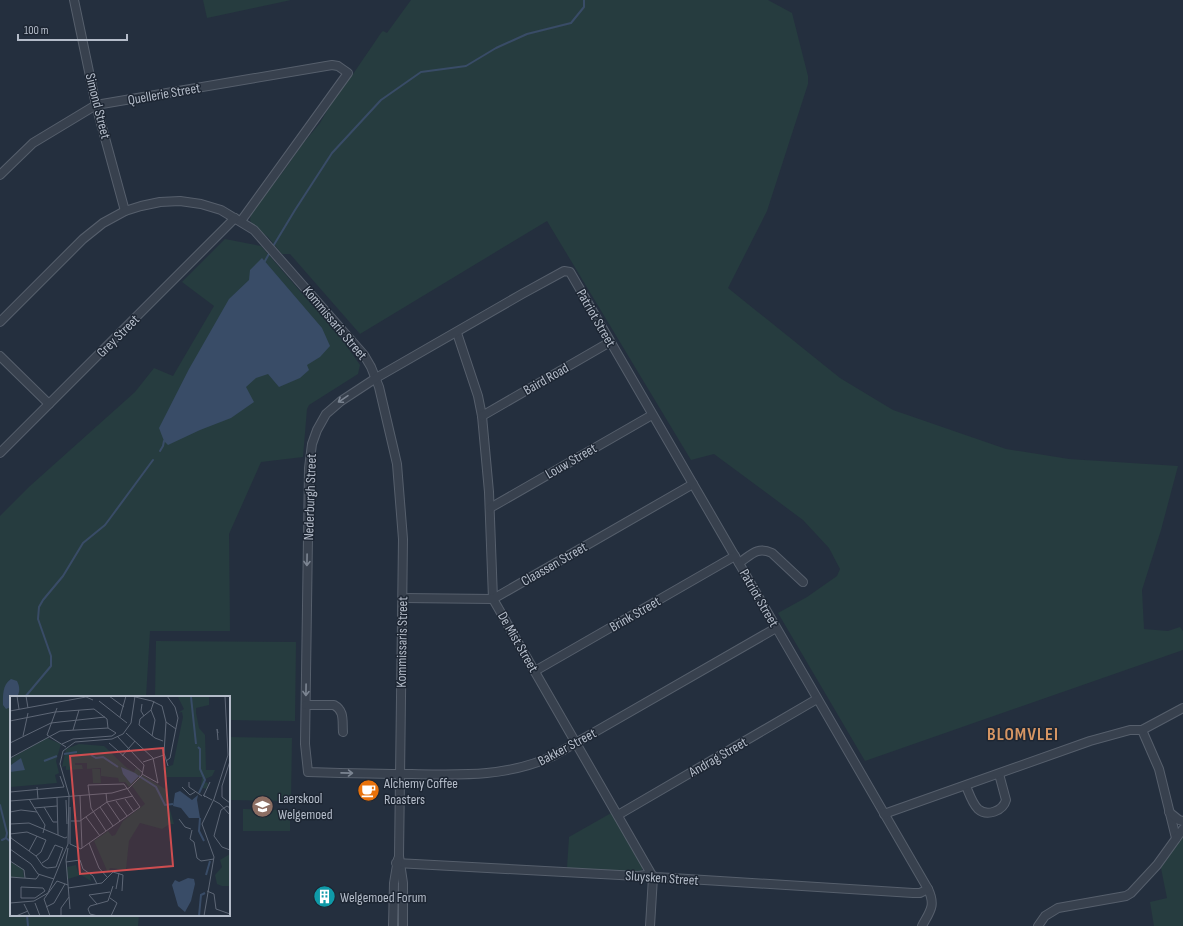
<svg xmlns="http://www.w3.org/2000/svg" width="1183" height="926" font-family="'Sofia Sans Condensed',sans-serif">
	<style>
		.green { fill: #263c3f }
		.water { fill: #394c67 }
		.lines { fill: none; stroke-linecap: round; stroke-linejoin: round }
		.stream { stroke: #394c67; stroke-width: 2 }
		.street-casing { stroke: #565f6c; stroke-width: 10 }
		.street { stroke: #38414e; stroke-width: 8 }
		.oneway { stroke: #7c8592 }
		.labels { text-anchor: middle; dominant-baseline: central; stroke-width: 3; stroke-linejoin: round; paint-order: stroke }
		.street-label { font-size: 14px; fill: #b4bcc9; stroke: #1d2633 }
		.poi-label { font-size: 14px; fill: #b4bcc9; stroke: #1d2633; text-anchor: start }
		.district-label { font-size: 18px; font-weight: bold; letter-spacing: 1px; fill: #d59563; stroke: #1d2633 }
		.inset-river { fill: none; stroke: #394c67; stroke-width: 2 }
		.inset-road { fill: none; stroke: #5e6776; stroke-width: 1 }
		.view { fill: #ce4d50; fill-opacity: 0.15; stroke: #ce4d50; stroke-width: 2 }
		.inset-edge { fill: none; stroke: #b4bcc9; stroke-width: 2 }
	</style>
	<rect width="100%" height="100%" fill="#242f3e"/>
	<g class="green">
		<path d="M203,0H291L207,18Z"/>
		<path d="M411,0H768L792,13L808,76V84L767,211L728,288L840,378L893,410L1006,449L1069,459L1178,466L1161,530L1142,590L1144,629L1168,631L1180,627L1183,631V650L865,761L778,613L807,597L837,576L840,569L829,548L803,520L714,454L691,460L547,221L360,334L290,254H282L268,237L253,226L250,220L251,214L258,203L283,172L301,146L320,123L336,95L345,83L351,77L381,33L383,31L387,33Z"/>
		<path d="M225,239L261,246L344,342L360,365L358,374L309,405L307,409L303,457L261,462L229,534L230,631H150L146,697H11V915H139L138,926H0V516L30,486L135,392L154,368L173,376L214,306L182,282Z"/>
		<path d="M156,641L296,642L295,721L229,720V697H155Z"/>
		<path d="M229,737L292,738L291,801L229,800Z"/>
		<path d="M243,809L290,810V831H243Z"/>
		<path d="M613,812L642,865V870L638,872L567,868L569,837Z"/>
		<path d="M1183,835V926H1154L1150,902L1167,898L1160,863Z"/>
	</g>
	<g class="water">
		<path d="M262,258L322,328L330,346L320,357L307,365L309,370L300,378L279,387L268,374L256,378L246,387L254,402L231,418L200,430L168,445L164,441L159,428L189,369L229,299L249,280L250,270Z"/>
		<path d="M11,679L17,681C20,687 20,692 17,697H11V707L6,709L3,705C3,696 2,685 11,679Z"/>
	</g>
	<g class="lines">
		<g class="stream">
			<path d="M272,248L295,210L332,153L381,100L421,72L466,66L496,48L527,34L571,23L584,7V0"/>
			<path d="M265,261L270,252"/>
			<path d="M160,451L163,446L164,441"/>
			<path d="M25,697L51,666V656L38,619L39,607L43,600L63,576L83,543L105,525L111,517L153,460"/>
			<path d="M0,805L7,833L6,838L2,840"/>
			<path d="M6,838L11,842"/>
			<path d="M27,915L28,926"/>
		</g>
		<defs>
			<g id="street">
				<path d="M74,0L96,105L125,211"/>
				<path d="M0,175L33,143L96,105L332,65L338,66L348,73L241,221"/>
				<path d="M0,322L83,239L103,223L125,211L141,206L160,202L180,201L201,204L221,210L254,230L364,355L371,367L379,387L394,451L397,464L403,539L399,856L403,883V926"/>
				<path d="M457,333L478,396L482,416L489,492L493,599L653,877L650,926"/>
				<path d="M0,356L49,404"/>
				<path d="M482,416L610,342"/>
				<path d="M0,453L235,218"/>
				<path d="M490,508L652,415"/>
				<path d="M739,563C751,555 757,546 772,553L803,582"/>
				<path d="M403,598L493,599L693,484"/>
				<path d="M776,628L553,756C507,777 461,775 412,774C377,774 342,773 308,772L305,744L309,468L312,444L317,430L326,414L341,401L376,378L522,294L564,271L570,272L928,889C936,906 930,911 922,926"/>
				<path d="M535,671L735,556"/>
				<path d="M306,705H334C345,711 342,721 343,732"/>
				<path d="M1142,730L1159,769L1176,838"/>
				<path d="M966,786C969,793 972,803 978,809C987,817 1003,811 1006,800L999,774"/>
				<path d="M1169,812L1179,820L1183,821"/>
				<path d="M884,814L1090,741L1130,730H1142L1183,708"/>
				<path d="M618,815L817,699"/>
				<path d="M396,863L638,876L646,875L656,877L913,893H920L928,889"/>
				<path d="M393,926L394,883L398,859"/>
				<path d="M1038,926L1045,916L1058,908L1126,896L1131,893L1157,865L1183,829"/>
			</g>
		</defs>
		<use href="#street" class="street-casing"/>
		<use href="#street" class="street"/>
	</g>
	<defs><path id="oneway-shaft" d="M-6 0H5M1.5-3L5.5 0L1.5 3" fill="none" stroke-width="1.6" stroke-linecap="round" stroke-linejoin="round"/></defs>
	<g class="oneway">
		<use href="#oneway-shaft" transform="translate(343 399) rotate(146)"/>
		<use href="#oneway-shaft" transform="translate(307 560) rotate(91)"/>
		<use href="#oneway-shaft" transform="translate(306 690) rotate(91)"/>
		<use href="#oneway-shaft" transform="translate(347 773) rotate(1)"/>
	</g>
	<defs>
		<symbol id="cafe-disc" viewBox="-11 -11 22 22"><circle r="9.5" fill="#e8710a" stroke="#1d2633"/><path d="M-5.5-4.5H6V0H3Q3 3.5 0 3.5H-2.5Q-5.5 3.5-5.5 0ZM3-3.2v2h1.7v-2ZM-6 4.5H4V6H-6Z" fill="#fff"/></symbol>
		<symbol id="school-disc" viewBox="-11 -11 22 22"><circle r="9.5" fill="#8d6e63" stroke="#1d2633"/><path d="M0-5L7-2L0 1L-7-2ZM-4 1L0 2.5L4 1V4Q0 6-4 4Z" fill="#fff"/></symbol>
		<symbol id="building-disc" viewBox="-11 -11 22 22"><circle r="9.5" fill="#0f9aa8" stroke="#1d2633"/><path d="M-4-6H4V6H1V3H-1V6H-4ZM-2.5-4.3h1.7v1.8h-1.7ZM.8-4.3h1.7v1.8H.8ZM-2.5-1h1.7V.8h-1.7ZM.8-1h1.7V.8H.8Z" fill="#fff"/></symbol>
	</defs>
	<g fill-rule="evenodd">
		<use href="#cafe-disc" x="356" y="778" width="25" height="25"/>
		<use href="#school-disc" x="250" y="794" width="25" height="25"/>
		<use href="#building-disc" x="312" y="884" width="25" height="25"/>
	</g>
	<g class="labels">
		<g class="street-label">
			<text transform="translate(164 94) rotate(-10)">Quellerie Street</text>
			<text transform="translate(98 106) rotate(76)">Simond Street</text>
			<text transform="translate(596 318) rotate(60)">Patriot Street</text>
			<text transform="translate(335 323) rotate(50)">Kommissaris Street</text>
			<text transform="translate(118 336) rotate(-45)">Grey Street</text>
			<text transform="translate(546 379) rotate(-30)">Baird Road</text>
			<text transform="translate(571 461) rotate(-30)">Louw Street</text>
			<text transform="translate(310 497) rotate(-88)">Nederburgh Street</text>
			<text transform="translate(554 564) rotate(-30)">Claassen Street</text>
			<text transform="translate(759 598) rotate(60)">Patriot Street</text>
			<text transform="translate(635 614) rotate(-30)">Brink Street</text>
			<text transform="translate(402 642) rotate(-89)">Kommissaris Street</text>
			<text transform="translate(518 642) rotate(60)">De Mist Street</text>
			<text transform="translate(567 747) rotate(-28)">Bakker Street</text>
			<text transform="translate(718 757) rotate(-30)">Andrag Street</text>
			<text transform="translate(662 878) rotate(4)">Sluysken Street</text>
		</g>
		<g class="poi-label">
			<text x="384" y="783">Alchemy Coffee<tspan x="384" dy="16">Roasters</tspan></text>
			<text x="278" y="798">Laerskool<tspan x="278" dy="16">Welgemoed</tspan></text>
			<text x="340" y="897">Welgemoed Forum</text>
		</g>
		<g class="district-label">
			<text x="1023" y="734">BLOMVLEI</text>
		</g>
	</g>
	<g transform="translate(10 696)">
		<rect width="220" height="220" fill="#242f3e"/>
		<path d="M163,0H199V9L186,12V17L189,32L195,39L196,74H205L202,80L195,83V86L198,87L197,93L193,92L190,97L192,81H155L153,72L163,69L173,21L172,16L168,17L174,13L168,1ZM37,42L51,48L46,65L49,77L45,79L47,87L0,91V63ZM69,48L94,50L117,72L124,76L126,72L131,76L130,80L119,91L115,86H109L108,82L91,80V72L77,73V67H65V69H72L73,73L56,74V70L52,71L56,53ZM82,73H90L91,87H83ZM132,79L157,94L158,107L164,128H160L152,133L130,127L119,145L116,174L100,172L98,177L84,145L98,135L102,140L105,139L113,125L135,108L122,90ZM220,158V190H212L207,188L205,179L212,171L210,164ZM0,166L13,173L14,182L0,181ZM66,169L68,176L80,178L81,185L71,179L58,183L57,171Z" fill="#263c3f"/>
		<path d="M11,62L15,74L0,76L1,69ZM111,71L125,77L129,80L121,88L113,78ZM170,95L182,104L188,99L187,104L190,122H179L171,112L163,110L165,97ZM178,182L184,183L185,188L181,205L175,216L168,210L162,189L165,184L169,186Z" fill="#394c67"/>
		<path class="inset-river" d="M181,1L186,48M188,51L190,53V73L195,84L189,97M54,58L67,56M81,59L86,62L93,61L108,71M34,65L47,60M129,80L146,91L155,109L163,108M190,122L189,135L194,145M196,179L200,165M189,220L191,199L195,197"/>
		<path class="inset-road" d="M7,0L9,13M16,0L18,12M99,0L114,11M121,0L142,5L152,10L156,26L154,57L158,70M89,5L117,27M132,8L131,15L134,20M47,12L37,39L56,51M141,14L130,23L129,29L145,42L153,45M0,15L76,1L83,4M110,21L116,0M0,25L45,16L84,13L97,23L98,32M156,26L166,33M63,34L69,14M116,37L143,62L148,87M208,37L207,33L208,44M13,40L18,17M142,40L145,24L141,14L144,5M0,47L41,27L95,21M99,47L133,77M112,60L125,45M0,62L50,35L98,32L106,37L102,40L63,43L52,48M156,65L160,62L168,22L165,11L157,0M220,65L212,90V101L220,107M133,66L154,59M132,78L148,87M179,86V91L192,100M27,91L28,103M172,91L180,99L185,96M0,96L54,91L50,80M96,97L97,106L110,125M70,99L72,152M194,99L200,86M47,101L48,139M195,101L193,99L202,104M19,103L35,129L33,137M115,103L124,116M56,104L57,128M203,104L210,108L220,119M0,105L102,97L119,92L132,79L134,69L107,40M106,105L117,120M34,111L43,126H47M60,111V148L71,153L72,152L130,111L114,88L78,89L81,112L96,135M90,111L103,130M24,112L47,110M220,112L217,110L211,114L204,140L212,151L220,154M0,116L11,114L27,116M76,121L90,140M169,123L175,131L181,133M61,125H70L97,106L123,100M0,128L19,127L55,142L57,141M182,134L180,143L184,146L187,162L191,165M0,137L1,142L26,160L33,170L37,172L46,171L53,152L45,149L38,163L32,167M0,138L17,136L36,144L31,156L26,160M79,147L89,172L97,181M58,152L56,164L60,213M0,153L21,168L28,178L44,183M19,155L27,140M0,165L14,174L15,182M191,165L204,163M56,166L70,164L73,173L83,180L87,188M0,181L26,183L29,179M11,191L33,192L35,195L25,202H11ZM58,192L92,187L103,176L113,179L112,195M106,193L109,177M197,195L204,198L206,213L220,218M100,202L107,207L101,220M0,207L24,205L38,197L58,148L59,99L50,68L53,55L65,46L102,43L113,38L121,27L125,0M25,207L30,220M14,208L20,220M87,208L79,199L100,196M36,211L44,207L55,188M6,220L18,215M40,220L34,203L47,185L58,189M51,220V212L59,201M88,220L80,218L78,213L80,210L98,205L103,190M194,220L204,161L192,128L204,103L218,59L215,0"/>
		<path class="view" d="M153,52L163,170L70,178L60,60Z"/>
		<rect width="220" height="220" class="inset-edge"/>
	</g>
	<path d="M18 34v6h109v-6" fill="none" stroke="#b4bcc9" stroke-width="2"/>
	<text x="24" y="34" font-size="12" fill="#b4bcc9" stroke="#1d2633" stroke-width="3" paint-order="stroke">100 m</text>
</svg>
